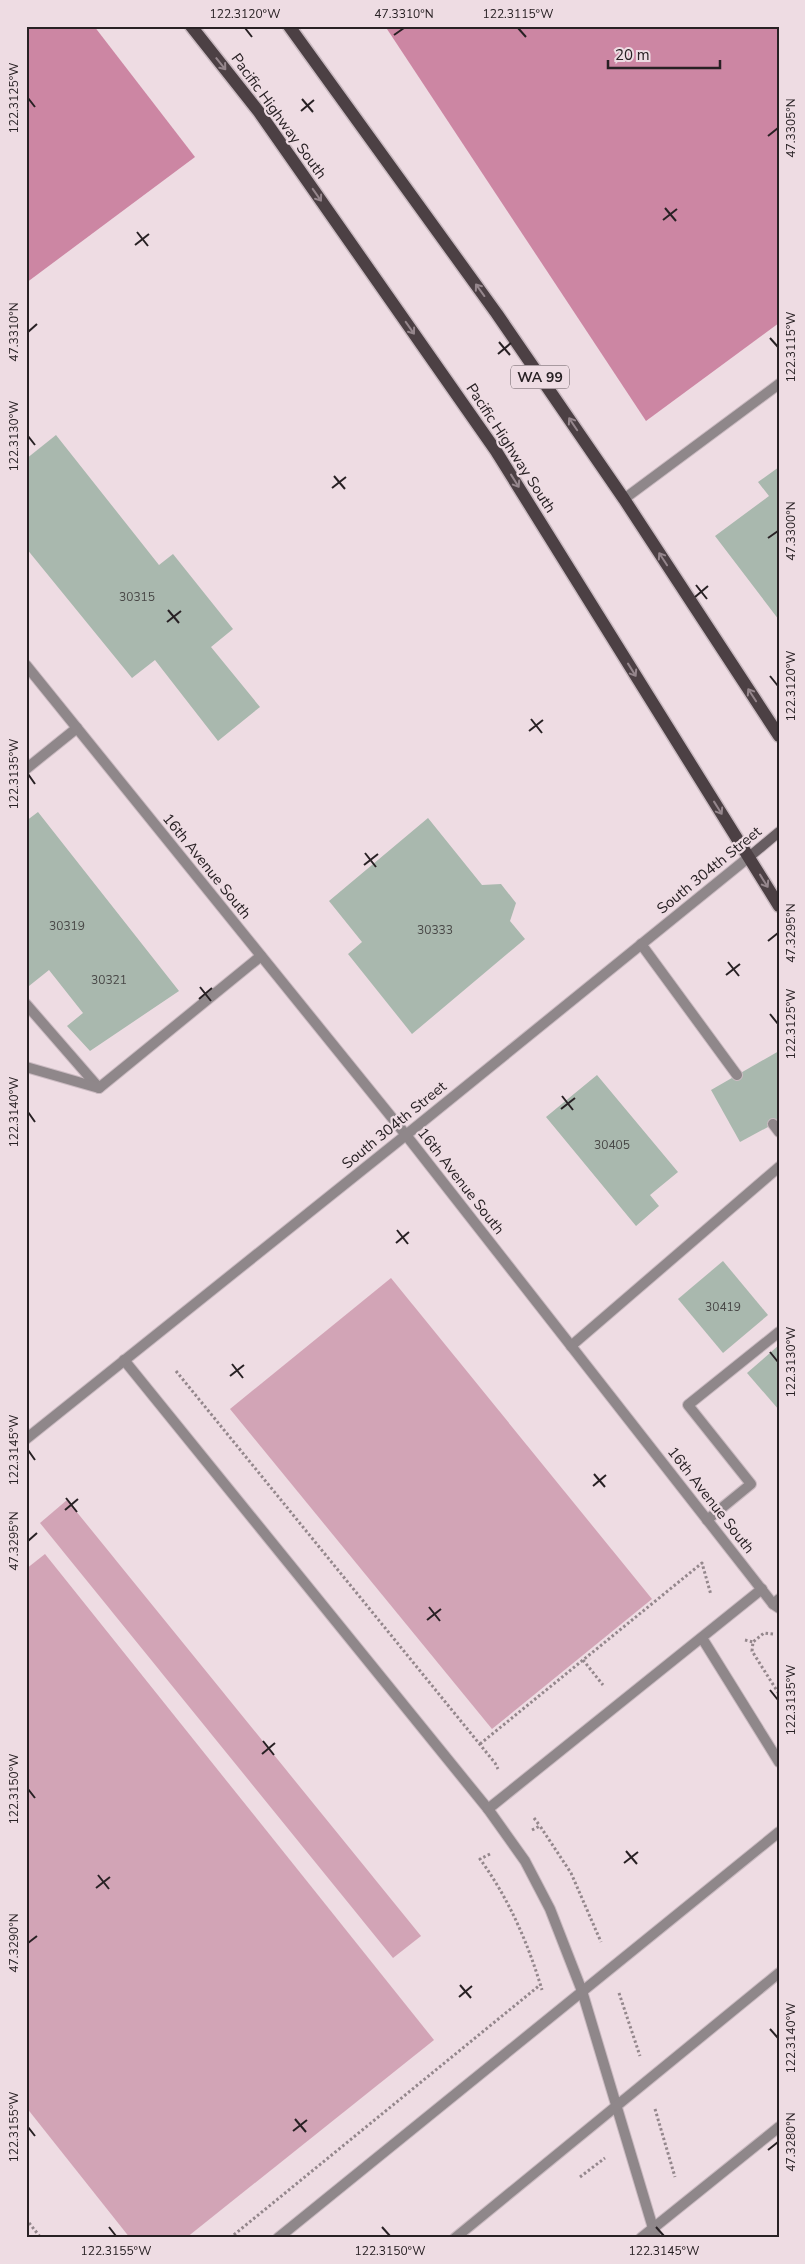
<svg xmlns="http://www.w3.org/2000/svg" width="805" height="2264" font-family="'Nunito Sans',sans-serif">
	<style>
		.green { fill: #d2a4b6 }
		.forest { fill: #cc86a3 }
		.building { fill: #a9b8ae }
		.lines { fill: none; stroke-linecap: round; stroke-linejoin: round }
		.lane-casing { stroke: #cabac1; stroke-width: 12 }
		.street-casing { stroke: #cabac1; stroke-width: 12 }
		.secondary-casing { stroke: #cabac1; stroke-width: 12 }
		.primary-casing { stroke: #cabac1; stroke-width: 15 }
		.path { stroke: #94878c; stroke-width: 3; stroke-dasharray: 2.5 2.5; stroke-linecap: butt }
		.lane { stroke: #8f878a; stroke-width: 10 }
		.street { stroke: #8f878a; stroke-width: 10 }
		.secondary { stroke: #675d61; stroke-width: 10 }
		.primary { stroke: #4c4044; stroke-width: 12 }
		.oneway { stroke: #95868c }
		.ticks { fill: none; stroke: #282124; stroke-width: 2 }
		.labels { text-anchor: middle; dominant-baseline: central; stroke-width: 4.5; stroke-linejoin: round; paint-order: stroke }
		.number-label { font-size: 12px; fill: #484746 }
		.shield { fill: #eedce3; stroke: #63595d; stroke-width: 1 }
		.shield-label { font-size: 14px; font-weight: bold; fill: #282124 }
		.street-label { font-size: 15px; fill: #282124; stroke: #eedce3 }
		.neatline { fill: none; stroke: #282124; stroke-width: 2 }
		.ticks-label { font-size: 12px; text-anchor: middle; fill: #282124 }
	</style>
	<rect width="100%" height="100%" fill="#eedce3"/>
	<g class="green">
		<path d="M391,1278L652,1599L492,1729L230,1409Z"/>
		<path d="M67,1500L421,1936L393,1958L40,1523Z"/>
		<path d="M45,1554L434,2040L186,2238H130L26,2107V1569Z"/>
	</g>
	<g class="forest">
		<path d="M26,26H94L195,157L26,283Z"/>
		<path d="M385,26H779V323L646,421Z"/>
	</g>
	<g class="building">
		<path d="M56,435L159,565L173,554L233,629L211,647L260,707L218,741L155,660L132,678L26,548V459Z"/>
		<path d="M779,467V620L715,536L769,496L758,482Z"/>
		<path d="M38,812L179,991L90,1051L67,1026L83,1013L49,970L29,986L26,982V821Z"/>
		<path d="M428,818L482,885L501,884L516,903L510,921L525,939L412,1034L348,954L362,942L329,901Z"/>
		<path d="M779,1051V1121L740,1142L711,1090Z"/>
		<path d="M597,1075L678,1172L650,1195L659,1206L636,1226L546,1117Z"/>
		<path d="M723,1261L768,1315L723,1353L678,1299Z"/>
		<path d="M779,1345V1410L747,1373Z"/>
	</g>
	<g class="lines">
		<defs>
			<g id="lane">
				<path d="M624,499L779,384"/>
				<path d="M26,769L77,728"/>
				<path d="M641,944L737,1075"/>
				<path d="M26,1004L99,1088"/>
				<path d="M26,1067L99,1088L261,956"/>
				<path d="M773,1124L779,1132"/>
				<path d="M571,1346L779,1167"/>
				<path d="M124,1360L488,1809L762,1589"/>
				<path d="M707,1520L751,1484L688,1405L779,1332"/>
				<path d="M779,1599L773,1604L779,1608"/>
				<path d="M702,1638L779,1762"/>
				<path d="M488,1809L525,1861L550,1909L582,1991L656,2238"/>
				<path d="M278,2238L779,1832"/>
				<path d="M455,2238L779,1973"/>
				<path d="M641,2238L779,2127"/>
			</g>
			<g id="street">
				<path d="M26,665L406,1135L773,1604"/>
				<path d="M26,1439L406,1135L749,857"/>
			</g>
			<path id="secondary" d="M749,857L779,832"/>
			<g id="primary">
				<path d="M191,26L259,112L496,451L779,906"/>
				<path d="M289,26L497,314L624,499L779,736"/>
			</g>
		</defs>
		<use href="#lane" class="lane-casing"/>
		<use href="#street" class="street-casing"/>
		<use href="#secondary" class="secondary-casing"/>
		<use href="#primary" class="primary-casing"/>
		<g class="path">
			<path d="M176,1371L495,1763L498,1769"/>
			<path d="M773,1634L764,1633L753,1642L752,1651L779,1694"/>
			<path d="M745,1640L753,1642"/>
			<path d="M583,1660L603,1685"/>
			<path d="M480,1744L702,1563L711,1595"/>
			<path d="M534,1818L540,1826"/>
			<path d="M532,1830L540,1826L571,1873L601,1942"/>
			<path d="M490,1854L480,1859C509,1899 528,1943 542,1990"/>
			<path d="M619,1993L640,2056"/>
			<path d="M655,2109L675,2177"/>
			<path d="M580,2177L605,2158"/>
			<path d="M26,2219L41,2238"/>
			<path d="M230,2238L540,1985"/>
		</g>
		<use href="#lane" class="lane"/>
		<use href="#street" class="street"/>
		<use href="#secondary" class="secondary"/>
		<use href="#primary" class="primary"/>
	</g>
	<defs><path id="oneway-shaft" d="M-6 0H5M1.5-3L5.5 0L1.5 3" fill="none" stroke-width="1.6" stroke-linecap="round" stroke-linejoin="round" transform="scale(1.25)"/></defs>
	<g class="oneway">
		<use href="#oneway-shaft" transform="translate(221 64) rotate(51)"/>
		<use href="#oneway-shaft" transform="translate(317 195) rotate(55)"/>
		<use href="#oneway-shaft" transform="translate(480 290) rotate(-126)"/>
		<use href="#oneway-shaft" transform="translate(410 328) rotate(55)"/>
		<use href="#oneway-shaft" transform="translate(573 424) rotate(-124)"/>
		<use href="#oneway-shaft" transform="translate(515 481) rotate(58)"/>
		<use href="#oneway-shaft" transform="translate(663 559) rotate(-123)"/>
		<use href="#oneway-shaft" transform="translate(632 670) rotate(58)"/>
		<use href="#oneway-shaft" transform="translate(752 695) rotate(-123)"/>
		<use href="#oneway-shaft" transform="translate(718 808) rotate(58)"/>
		<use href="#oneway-shaft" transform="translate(764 881) rotate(58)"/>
	</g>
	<path class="ticks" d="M245,28L252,37M518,28L526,37M394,35L404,28M28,98L35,107M302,99L313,112M301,111L314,100M768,136L778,128M665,208L676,221M663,220L677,209M137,232L148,246M135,245L149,234M28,332L37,324M770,338L778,347M499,342L510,355M498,354L511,343M28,436L35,445M334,476L345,489M332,488L346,477M768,538L778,531M696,585L707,599M695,597L708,586M168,610L179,623M167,622L181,611M770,676L778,686M531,719L542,733M529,731L543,720M28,774L35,784M365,853L376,867M364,865L378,854M768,941L778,933M728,962L739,976M726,975L740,964M200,987L211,1001M199,999L212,988M770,1014L778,1024M562,1096L573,1110M561,1109L575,1098M28,1112L35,1122M397,1230L408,1244M396,1243L409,1232M770,1352L778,1362M232,1364L243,1378M230,1376L244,1365M28,1450L35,1460M594,1474L605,1487M593,1486L606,1475M66,1498L77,1512M65,1510L78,1499M28,1541L37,1533M429,1607L440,1621M427,1620L441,1609M770,1690L778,1700M263,1741L274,1755M262,1754L275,1743M28,1789L35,1798M626,1851L637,1864M624,1863L638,1852M98,1875L109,1889M96,1888L110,1877M28,1943L37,1936M460,1985L471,1998M459,1997L472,1986M770,2029L778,2038M295,2119L306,2132M28,2127L35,2136M293,2131L307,2120M768,2150L778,2142M109,2227L116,2236M382,2227L390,2236M656,2227L664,2236"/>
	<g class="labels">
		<g class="number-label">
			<text x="137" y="597">30315</text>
			<text x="67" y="926">30319</text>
			<text x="435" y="930">30333</text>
			<text x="109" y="980">30321</text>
			<text x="612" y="1145">30405</text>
			<text x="723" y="1307">30419</text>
		</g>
		<rect class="shield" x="511" y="365.5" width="58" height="23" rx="4"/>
		<g class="shield-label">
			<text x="540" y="377">WA 99</text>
		</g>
		<g class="street-label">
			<text transform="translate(279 116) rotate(54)">Pacific Highway South</text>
			<text transform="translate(511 448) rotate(57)">Pacific Highway South</text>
			<text transform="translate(207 866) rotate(51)">16th Avenue South</text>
			<text transform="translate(709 870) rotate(-39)">South 304th Street</text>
			<text transform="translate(394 1125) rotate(-39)">South 304th Street</text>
			<text transform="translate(461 1181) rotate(52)">16th Avenue South</text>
			<text transform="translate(711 1500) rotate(52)">16th Avenue South</text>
		</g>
	</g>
	<rect width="805" height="2264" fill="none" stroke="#eedce3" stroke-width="55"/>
	<path d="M608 60v8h112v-8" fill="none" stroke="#282124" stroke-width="2.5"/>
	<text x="615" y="60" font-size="15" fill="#282124" stroke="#eedce3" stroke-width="4" paint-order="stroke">20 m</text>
	<rect x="28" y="28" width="750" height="2208" class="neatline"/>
	<g class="ticks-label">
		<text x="245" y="18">122.3120°W</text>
		<text x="404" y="18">47.3310°N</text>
		<text x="518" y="18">122.3115°W</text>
		<text transform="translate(14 98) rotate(-90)" y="4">122.3125°W</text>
		<text transform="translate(791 128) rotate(-90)" y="4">47.3305°N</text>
		<text transform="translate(14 332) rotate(-90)" y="4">47.3310°N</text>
		<text transform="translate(791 347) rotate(-90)" y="4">122.3115°W</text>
		<text transform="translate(14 436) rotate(-90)" y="4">122.3130°W</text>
		<text transform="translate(791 531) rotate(-90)" y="4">47.3300°N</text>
		<text transform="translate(791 686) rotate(-90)" y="4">122.3120°W</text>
		<text transform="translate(14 774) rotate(-90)" y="4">122.3135°W</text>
		<text transform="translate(791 933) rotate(-90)" y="4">47.3295°N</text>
		<text transform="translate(791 1024) rotate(-90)" y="4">122.3125°W</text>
		<text transform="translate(14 1112) rotate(-90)" y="4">122.3140°W</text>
		<text transform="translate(791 1362) rotate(-90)" y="4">122.3130°W</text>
		<text transform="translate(14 1450) rotate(-90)" y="4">122.3145°W</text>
		<text transform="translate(14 1541) rotate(-90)" y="4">47.3295°N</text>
		<text transform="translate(791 1700) rotate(-90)" y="4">122.3135°W</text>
		<text transform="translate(14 1789) rotate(-90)" y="4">122.3150°W</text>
		<text transform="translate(14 1943) rotate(-90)" y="4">47.3290°N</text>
		<text transform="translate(791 2038) rotate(-90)" y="4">122.3140°W</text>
		<text transform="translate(14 2127) rotate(-90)" y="4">122.3155°W</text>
		<text transform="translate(791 2142) rotate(-90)" y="4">47.3280°N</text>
		<text x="116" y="2255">122.3155°W</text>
		<text x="390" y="2255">122.3150°W</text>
		<text x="664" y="2255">122.3145°W</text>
	</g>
</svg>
